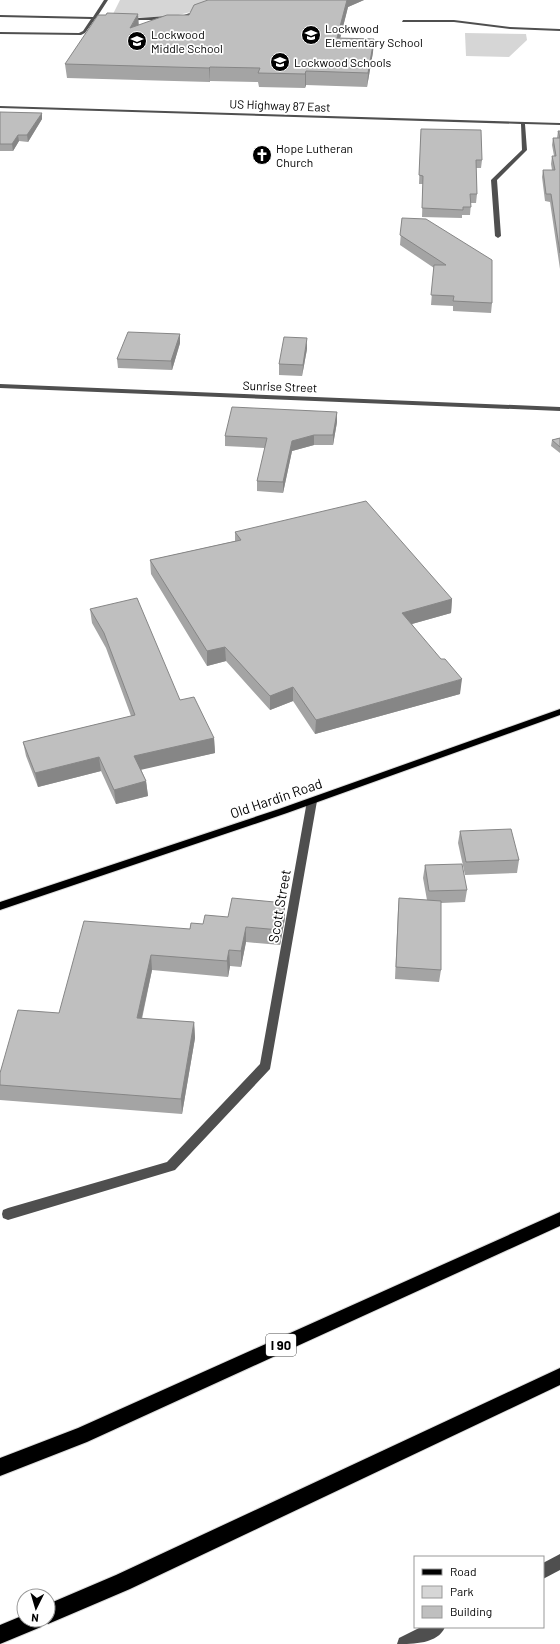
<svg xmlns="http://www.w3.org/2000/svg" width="560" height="1644" font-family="Barlow,sans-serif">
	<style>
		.green { fill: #d6d6d6 }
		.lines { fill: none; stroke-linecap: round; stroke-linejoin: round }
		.major-casing { stroke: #dbdbdb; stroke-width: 2 }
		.highway-casing { stroke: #dbdbdb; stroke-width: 2 }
		.minor { fill: #4f4f4f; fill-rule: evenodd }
		.major { fill: #000; fill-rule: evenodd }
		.highway { fill: #000; fill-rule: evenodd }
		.wall { fill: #a4a4a4 }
		.shaded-wall { fill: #868686 }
		.building { fill: #bfbfbf; stroke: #868686 }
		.labels { text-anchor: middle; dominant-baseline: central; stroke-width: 3.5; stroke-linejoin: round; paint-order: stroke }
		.far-poi-label { font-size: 12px; fill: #000; stroke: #fff; text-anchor: start }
		.far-street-label { font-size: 12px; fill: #000; stroke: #fff }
		.shield { fill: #fff; stroke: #4c4c4c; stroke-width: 1 }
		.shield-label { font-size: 13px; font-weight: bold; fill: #000 }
		.street-label { font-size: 14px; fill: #000; stroke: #fff }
	</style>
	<rect width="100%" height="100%" fill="#fff"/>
	<g class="green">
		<path d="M120,0H209L203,9L170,17L111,18Z"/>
		<path d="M465,33L526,34L527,40L509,57L466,56Z"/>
	</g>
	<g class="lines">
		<defs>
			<path id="major" d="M560,709V715L287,813L0,910V902L279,809Z"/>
			<g id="highway">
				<path d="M560,1212V1226L87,1442L0,1476V1458L78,1428Z"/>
				<path d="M560,1368V1385L130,1589L48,1624L43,1621L41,1627L0,1644V1625L24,1615V1620H48V1604L116,1575Z"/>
			</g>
		</defs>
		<use href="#major" class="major-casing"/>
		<use href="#highway" class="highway-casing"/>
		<g class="minor">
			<path d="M104,0H108L97,17L110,18L95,19L85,33L81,35L0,34V32L79,33L83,31L91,19L0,17V15L93,17Z"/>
			<path d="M210,0H214V3C196,21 166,20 142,20C137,20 129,21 124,19L184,15L204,8L210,3Z"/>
			<path d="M403,20H454L510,27L560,29V31L510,29L454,22H402Z"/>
			<path d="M0,106L560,123V125L525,124L527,150L497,180L501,236L498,238L495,236L491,180L522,150L521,124L0,108Z"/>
			<path d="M0,384L560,407V411L0,388Z"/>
			<path d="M312,798L317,801L270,1069L175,1170L8,1220L3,1218L2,1214L3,1210L8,1208L167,1162L260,1064L307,801Z"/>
			<path d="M560,1554V1570L543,1579V1563Z"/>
			<path d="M421,1627H445C438,1644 413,1644 397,1644L399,1638Z"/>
		</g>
		<use href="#major" class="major"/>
		<use href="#highway" class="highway"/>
	</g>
	<g class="wall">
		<path d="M208,0H364L348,7L340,38L374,39L373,52L367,87L306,85L305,88L259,87L258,82L210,81V82L67,78L65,64L139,25L189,15Z"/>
		<path d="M0,112L42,119L28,142L19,141L13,151H0Z"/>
		<path d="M421,129L482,160L481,168H476L477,194L476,203H471L470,215H462V218L422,217L423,184H419Z"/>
		<path d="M558,131H560V269L550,202L545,201L542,177L543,170H552L551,164L552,156H554L552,145L553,138H557Z"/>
		<path d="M402,218L492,303L491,313L453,311V306L431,305L434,268L400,245Z"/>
		<path d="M180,334V343L172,370L118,368L117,359Z"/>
		<path d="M307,349L302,376L279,375V364Z"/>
		<path d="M337,412V422L333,445H314L292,451L283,493L257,491V481L265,448L225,446V436Z"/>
		<path d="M560,438V453L551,446L552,440Z"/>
		<path d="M235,532L452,599L451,613L412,624L460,694L315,734L293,701L270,710L226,661L207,666L151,574L150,560L235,541Z"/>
		<path d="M90,609L180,700L214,738L215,753L141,769L146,781L148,796L116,804L101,771L38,787L26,756L23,742L131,716L106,648L92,623Z"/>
		<path d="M460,831L519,860L517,873L465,875L458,843Z"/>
		<path d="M425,865L467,890L465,902L441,903V970L439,982L395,979L398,910L399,898L427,900L423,878Z"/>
		<path d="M228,917L285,918L280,945L246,942L241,967L230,966L228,977L152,970L142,1019L194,1022L195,1038L182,1114L0,1100V1085L59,1013L190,929L203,924Z"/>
	</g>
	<g class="shaded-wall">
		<path d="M347,0H364L348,7L337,51V38Z"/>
		<path d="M138,14L139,27L130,28Z"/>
		<path d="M374,39L373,52L367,87L368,73Z"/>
		<path d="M210,67V82L209,68Z"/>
		<path d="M306,71V85L305,88V74Z"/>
		<path d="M42,113V119L28,142L27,135Z"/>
		<path d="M18,135L19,141L13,151L12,144Z"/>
		<path d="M180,334V343L172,370L171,361Z"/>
		<path d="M307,338V349L302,376L303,365Z"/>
		<path d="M337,412V422L333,445V435Z"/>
		<path d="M314,435V445L292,451L283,493V482L292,441Z"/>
		<path d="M452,599L451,613L401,627L402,613Z"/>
		<path d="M225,647L226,661L207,666V651Z"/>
		<path d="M462,679L460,694L315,734L316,720Z"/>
		<path d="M293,687V701L270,710V696Z"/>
		<path d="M214,738L215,753L136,771L134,756Z"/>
		<path d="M99,757L101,771L38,787L35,773Z"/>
		<path d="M146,781L148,796L116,804L114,790Z"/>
		<path d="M285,903V918L280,945V930Z"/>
		<path d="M246,927V942L241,967V951Z"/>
		<path d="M229,950L230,966L228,977L227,961Z"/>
		<path d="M151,955L152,970L138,1034L137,1018Z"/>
		<path d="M194,1022L195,1038L182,1114L181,1099Z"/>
	</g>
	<g class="building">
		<path d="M208,0H347L337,38L374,39L368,73L306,71L305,74L258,73L260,68L210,67L209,68L65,64L98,15H106L107,13L138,14L130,28L167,15H189L194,5Z"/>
		<path d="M0,112L42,113L27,135H18L12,144H0Z"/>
		<path d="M421,129L481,130L482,160H476L477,194H470L471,207H463V210L422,208L423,176L419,175Z"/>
		<path d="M558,131H560V253L551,194H546L543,170H555L552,156H556L553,138H560Z"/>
		<path d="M402,218L426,219L492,260V303L453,301L454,296L431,295L434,265H446L400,235Z"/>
		<path d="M128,332L180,334L171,361L117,359Z"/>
		<path d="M284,337L307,338L303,365L279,364Z"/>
		<path d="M232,407L337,412L333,435H314L292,441L283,482L257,481L267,438L225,436Z"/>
		<path d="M560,438V447L552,440Z"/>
		<path d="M366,501L452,599L402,613L441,659H445L462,679L316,720L293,687L270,696L225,647L207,651L150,560L241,540L235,532Z"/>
		<path d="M137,598L180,700L194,697L214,738L134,756L146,781L114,790L99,757L35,773L23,742L135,715L104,633L90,609Z"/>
		<path d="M511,829L519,860L466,862L460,831Z"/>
		<path d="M462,864L467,890L429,891L425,865Z"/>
		<path d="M232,898L285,903L280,930L246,927L241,951L229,950L227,961L151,955L137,1018L194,1022L181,1099L0,1085V1073L18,1010L59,1013L84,921L190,929L191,923L203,924L205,915L228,917Z"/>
		<path d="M399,898L441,901V970L396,967Z"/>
	</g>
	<defs>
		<symbol id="school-disc" viewBox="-11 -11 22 22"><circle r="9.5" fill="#000" stroke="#fff"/><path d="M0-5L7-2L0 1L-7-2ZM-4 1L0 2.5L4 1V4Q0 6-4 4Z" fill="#fff"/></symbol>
		<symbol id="church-disc" viewBox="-11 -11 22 22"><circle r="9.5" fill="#000" stroke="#fff"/><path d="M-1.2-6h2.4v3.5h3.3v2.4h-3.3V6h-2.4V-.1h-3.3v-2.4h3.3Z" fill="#fff"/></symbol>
	</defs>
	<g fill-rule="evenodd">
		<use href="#school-disc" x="300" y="24" width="22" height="22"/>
		<use href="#school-disc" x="126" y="30" width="22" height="22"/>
		<use href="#school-disc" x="269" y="51" width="22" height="22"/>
		<use href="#church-disc" x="251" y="144" width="22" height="22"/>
	</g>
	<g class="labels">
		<g class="far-poi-label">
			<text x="325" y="28">Lockwood<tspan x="325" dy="14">Elementary School</tspan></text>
			<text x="151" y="34">Lockwood<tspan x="151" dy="14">Middle School</tspan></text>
			<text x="294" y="62">Lockwood Schools</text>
			<text x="276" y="148">Hope Lutheran<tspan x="276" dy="14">Church</tspan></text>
		</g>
		<g class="far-street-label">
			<text transform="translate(280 105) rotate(2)">US Highway 87 East</text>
			<text transform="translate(280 386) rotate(2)">Sunrise Street</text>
		</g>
		<rect class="shield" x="266" y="1334" width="30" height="22" rx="3"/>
		<g class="shield-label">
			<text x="281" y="1345">I 90</text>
		</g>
		<g class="street-label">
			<text transform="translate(276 798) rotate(-19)">Old Hardin Road</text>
			<text transform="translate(279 906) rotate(-80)">Scott Street</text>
		</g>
	</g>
	<rect x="414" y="1556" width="130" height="72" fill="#ffffff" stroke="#999999"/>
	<rect x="422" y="1569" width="20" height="6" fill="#000000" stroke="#999999"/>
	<text x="450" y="1576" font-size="12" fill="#000000">Road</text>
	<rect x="422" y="1586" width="20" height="12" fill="#d6d6d6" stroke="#999999"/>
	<text x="450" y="1596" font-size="12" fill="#000000">Park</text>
	<rect x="422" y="1606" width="20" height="12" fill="#bfbfbf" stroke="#999999"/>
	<text x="450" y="1616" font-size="12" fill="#000000">Building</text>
	<g transform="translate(36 1608) rotate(185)"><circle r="19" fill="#ffffff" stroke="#999999"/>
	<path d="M0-3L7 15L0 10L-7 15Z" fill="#000000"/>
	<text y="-6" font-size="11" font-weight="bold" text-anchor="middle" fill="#000000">N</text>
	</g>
</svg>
